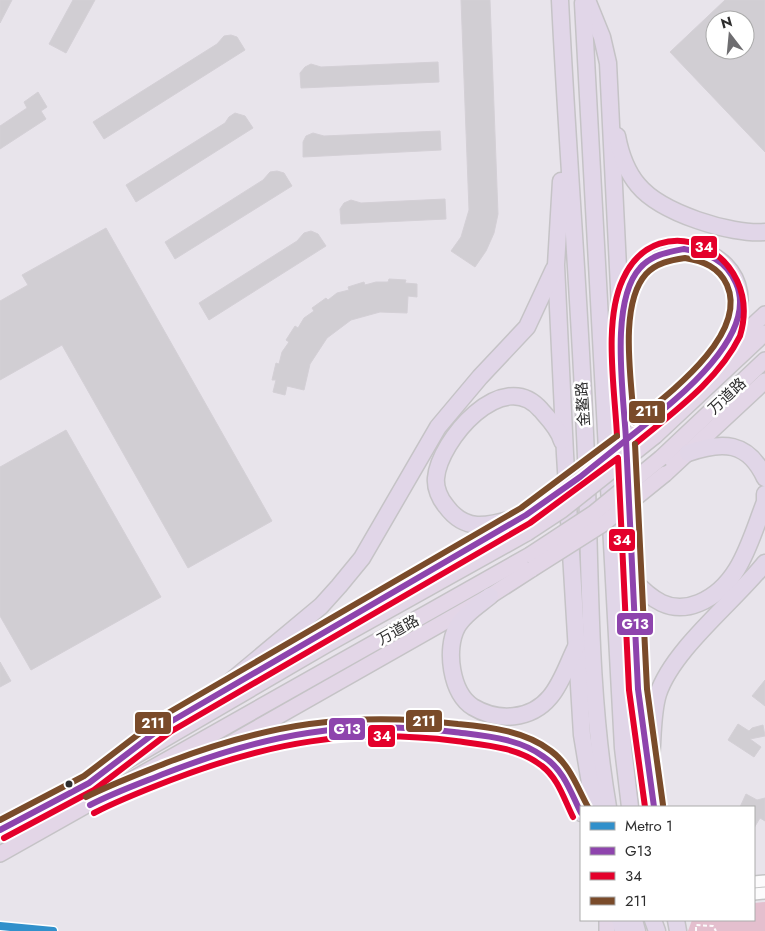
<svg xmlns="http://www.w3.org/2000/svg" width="765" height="931" font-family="Jost,'Noto Sans SC',sans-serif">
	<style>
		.green { fill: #e4bfce }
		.building { fill: #d1ced3; stroke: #d4d0d6; fill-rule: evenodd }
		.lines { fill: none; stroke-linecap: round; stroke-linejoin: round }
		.tertiary-casing { stroke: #c4c4c5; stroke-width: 14 }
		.primary-casing { stroke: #c5c3c6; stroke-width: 18 }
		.trunk-casing { stroke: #c5c3c6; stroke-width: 19 }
		.path { stroke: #fcfbfc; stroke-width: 2; stroke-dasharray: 4 2.5; stroke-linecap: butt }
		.tertiary { stroke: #fcfbfc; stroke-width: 11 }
		.primary { stroke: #e3d6e7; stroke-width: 15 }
		.trunk { stroke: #e1d6e8; stroke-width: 16 }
		.primary-bridge-casing { stroke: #c5c3c6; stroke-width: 18; stroke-linecap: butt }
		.primary-bridge { stroke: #e3d6e7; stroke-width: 15 }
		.bus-1-casing { stroke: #fff; stroke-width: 10 }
		.bus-2-casing { stroke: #fff; stroke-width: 10 }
		.bus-3-casing { stroke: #fff; stroke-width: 10 }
		.bus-1 { stroke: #8e44ad; stroke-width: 6 }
		.bus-2 { stroke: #e4002b; stroke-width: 6 }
		.bus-3 { stroke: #7a4b2a; stroke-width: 6 }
		.metro-1-casing { stroke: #fff; stroke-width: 11 }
		.metro-1 { stroke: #3190cb; stroke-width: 8 }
		.bus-dot { fill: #2d2d2d; stroke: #fff; stroke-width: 2 }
		.labels { text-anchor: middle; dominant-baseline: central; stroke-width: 5; stroke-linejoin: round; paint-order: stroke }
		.street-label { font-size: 15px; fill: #2d2d2d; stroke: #fff }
		.line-badge { stroke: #fff; stroke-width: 2 }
		.badge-label { font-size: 14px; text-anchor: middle; font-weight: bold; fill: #fff }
	</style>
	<rect width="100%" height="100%" fill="#e8e4eb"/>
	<path class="green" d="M765,902V931H688L692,920H754V903Z"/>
	<g class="building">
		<path d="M0,0H12L0,23Z"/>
		<path d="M73,0H95L66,53L49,44Z"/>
		<path d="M461,0H490L498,214L494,233L486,251L475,267L451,251L461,237L469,210Z"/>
		<path d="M725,0H765V152L670,52ZM715,20H745V50H715Z"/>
		<path d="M231,35L237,37L245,50L104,139L93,122L217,44L224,36Z"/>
		<path d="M438,62L439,82L301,88L300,73L305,67L311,64L321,67Z"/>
		<path d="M38,92L47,107L41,111L46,119L0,149V126L27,108L24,102Z"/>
		<path d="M235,113L245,116L253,128L136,202L126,185L225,123L229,117Z"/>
		<path d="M440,131L441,150L303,157V142L306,136L313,133L324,136Z"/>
		<path d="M277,171L284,173L292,186L175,259L165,242L263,180L270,172Z"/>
		<path d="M445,199L446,219L341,224L340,209L344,203L351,200L361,203Z"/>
		<path d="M106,228L272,521L188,568L62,345L0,380V301L28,285L22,275Z"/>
		<path d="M311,231L318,234L326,246L209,320L199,303L297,241L304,233Z"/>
		<path d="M389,279L406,280L405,283L417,284V297L408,296L407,313L380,312L351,320L327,338L310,364L304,390L287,386L285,395L273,392L276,380H272L276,363L279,364L282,352L289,342L286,340L295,326L298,328L304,318L314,311L312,308L326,298L328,300L337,293L349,290L348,287L364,282L365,285L376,282H388Z"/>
		<path d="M66,430L161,597L31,670L0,616V467Z"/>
		<path d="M0,662L11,681L0,687Z"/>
		<path d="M765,680V706L752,696Z"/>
		<path d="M738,724L749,731L752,728L763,725L765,736L750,739L761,747L754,757L728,740Z"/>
		<path d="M746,794L757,800L765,798V821L760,818L754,828V807H740Z"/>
	</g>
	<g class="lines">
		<defs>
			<g id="tertiary">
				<path d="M754,882L765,881"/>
				<path d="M754,894L765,893"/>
			</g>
			<g id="primary">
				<path d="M654,417L765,314"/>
				<path d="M655,436L765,333"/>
				<path d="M661,458L765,360"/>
				<path d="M665,474L765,381"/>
				<path d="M137,747L165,725L260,668L514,522"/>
				<path d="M224,747L490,596L532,569"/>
				<path d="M0,830L89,783L326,645L527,533"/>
				<path d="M0,854L530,555"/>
				<path d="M607,920V931"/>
			</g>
			<g id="trunk">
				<path d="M560,0C567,145 579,289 585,434C591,558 587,685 608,807"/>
				<path d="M587,0L602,37L608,63L641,738L654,807"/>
				<path d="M583,3L623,748L630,807"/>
				<path d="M617,136C620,152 627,172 638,185C661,213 731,235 765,232"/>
				<path d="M561,181L556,265L565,454L582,735L594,807"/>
				<path d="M625,303C639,219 758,240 737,319C732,338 719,353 708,368"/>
				<path d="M688,453C722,441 748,441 765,478"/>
				<path d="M526,515C511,519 493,526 477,525C464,524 454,517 446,506C440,499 435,488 436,478C439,441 503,365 541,410C549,419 559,429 562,441"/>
				<path d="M632,579C651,599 670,615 699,603C740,586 750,540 765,502V494"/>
				<path d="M490,596C479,605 464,614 457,627C445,649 451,693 473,707C498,722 531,720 550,697C562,683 568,663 576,647"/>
				<path d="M212,697L321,606L339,586L362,558L438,427L480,377L527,327L554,269"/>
				<path d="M651,759C653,739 652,713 658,694C673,649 734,602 765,563"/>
				<path d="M191,762C225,751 258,739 293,732C353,721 417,724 477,735C501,740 525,743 545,757C565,772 570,793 581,813"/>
				<path d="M620,920L623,931"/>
				<path d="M634,920L637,931"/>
				<path d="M653,920L657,931"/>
				<path d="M676,920L678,931"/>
			</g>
		</defs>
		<use href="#tertiary" class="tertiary-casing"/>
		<use href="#primary" class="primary-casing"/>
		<use href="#trunk" class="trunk-casing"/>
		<path class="path" d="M696,931V925L713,926L716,931"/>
		<use href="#tertiary" class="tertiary"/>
		<use href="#primary" class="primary"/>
		<use href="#trunk" class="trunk"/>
		<defs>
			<g id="primary-bridge">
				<path d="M526,515L589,471L654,417"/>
				<path d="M527,533L562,510L655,436"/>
				<path d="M530,555L594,513L661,458"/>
				<path d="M532,569L603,524L665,474"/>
			</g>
		</defs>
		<use href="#primary-bridge" class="primary-bridge-casing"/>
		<use href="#primary-bridge" class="primary-bridge"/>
		<defs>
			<g id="bus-1">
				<path d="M684,249C708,253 726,260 736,283C761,339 664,409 626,440C624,397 609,302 640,268C651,255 668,252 684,249Z"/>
				<path d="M626,440L638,689L654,807"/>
				<path d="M90,805C115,792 141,783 166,773C267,734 347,719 454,732C485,736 519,738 544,757C564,770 571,793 581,813"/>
				<path d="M0,830L89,783L165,725L526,515L580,477L626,440"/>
			</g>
			<g id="bus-2">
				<path d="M617,436C615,391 603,321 623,279C658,202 765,252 740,336C718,381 672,413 635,444"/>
				<path d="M94,813C119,800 145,790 171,780C271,742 349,728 456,741C485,745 518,747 542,766C558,778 564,799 573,817"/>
				<path d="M4,838L94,790L170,732L530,523L618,458L629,690L645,807"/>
			</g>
			<g id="bus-3">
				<path d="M685,258C703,261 719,267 727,285C749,335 667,395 634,422C632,383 618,305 646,274C656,263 671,260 685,258Z"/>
				<path d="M635,444L647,689L663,805"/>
				<path d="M86,797C112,784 139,774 166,763C268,724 349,711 458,724C490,727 525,731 551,751C570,765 577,787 588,807"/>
				<path d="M0,820L84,776L161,717L521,508L617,436"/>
			</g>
		</defs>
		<use href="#bus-1" class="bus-1-casing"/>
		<use href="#bus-2" class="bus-2-casing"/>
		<use href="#bus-3" class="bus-3-casing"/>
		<use href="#bus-1" class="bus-1"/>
		<use href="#bus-2" class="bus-2"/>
		<use href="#bus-3" class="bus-3"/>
		<defs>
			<path id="metro-1" d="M0,926L53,931"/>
		</defs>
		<use href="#metro-1" class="metro-1-casing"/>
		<use href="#metro-1" class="metro-1"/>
	</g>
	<circle class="bus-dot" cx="69" cy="784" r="4.5"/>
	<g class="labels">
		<g class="street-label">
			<text transform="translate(727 396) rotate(-43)">万道路</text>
			<text transform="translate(583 404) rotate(-94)">金鳌路</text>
			<text transform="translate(398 630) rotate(-29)">万道路</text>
		</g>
	</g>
	<g class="line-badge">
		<rect x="690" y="235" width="28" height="24" rx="5" fill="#e4002b"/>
		<rect x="628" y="400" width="38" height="24" rx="5" fill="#7a4b2a"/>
		<rect x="608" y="528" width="28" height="24" rx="5" fill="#e4002b"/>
		<rect x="616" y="612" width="38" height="24" rx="5" fill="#8e44ad"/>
		<rect x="405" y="709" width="38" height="24" rx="5" fill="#7a4b2a"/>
		<rect x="134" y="711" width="38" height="24" rx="5" fill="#7a4b2a"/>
		<rect x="328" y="717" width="38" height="24" rx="5" fill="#8e44ad"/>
		<rect x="367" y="724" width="29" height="24" rx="5" fill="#e4002b"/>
	</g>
	<g class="badge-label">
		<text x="704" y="252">34</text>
		<text x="647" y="416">211</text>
		<text x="622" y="545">34</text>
		<text x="635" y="629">G13</text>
		<text x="424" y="726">211</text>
		<text x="153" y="728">211</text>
		<text x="347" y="734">G13</text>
		<text x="382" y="741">34</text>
	</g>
	<rect x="580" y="806" width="175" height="115" fill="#ffffff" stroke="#ababab"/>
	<rect x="590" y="822" width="25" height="8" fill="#3190cb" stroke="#ababab"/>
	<text x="625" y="831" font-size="15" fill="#2d2d2d">Metro 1</text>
	<rect x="590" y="847" width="25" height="8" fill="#8e44ad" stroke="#ababab"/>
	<text x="625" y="856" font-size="15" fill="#2d2d2d">G13</text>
	<rect x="590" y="872" width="25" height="8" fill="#e4002b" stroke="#ababab"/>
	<text x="625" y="881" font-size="15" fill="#2d2d2d">34</text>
	<rect x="590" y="897" width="25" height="8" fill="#7a4b2a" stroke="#ababab"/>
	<text x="625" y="906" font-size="15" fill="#2d2d2d">211</text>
	<g transform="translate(730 35) rotate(344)"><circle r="24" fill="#ffffff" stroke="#ababab"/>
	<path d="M0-4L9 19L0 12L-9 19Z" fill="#6e6d70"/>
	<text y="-8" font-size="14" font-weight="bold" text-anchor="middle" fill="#2d2d2d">N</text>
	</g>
</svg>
